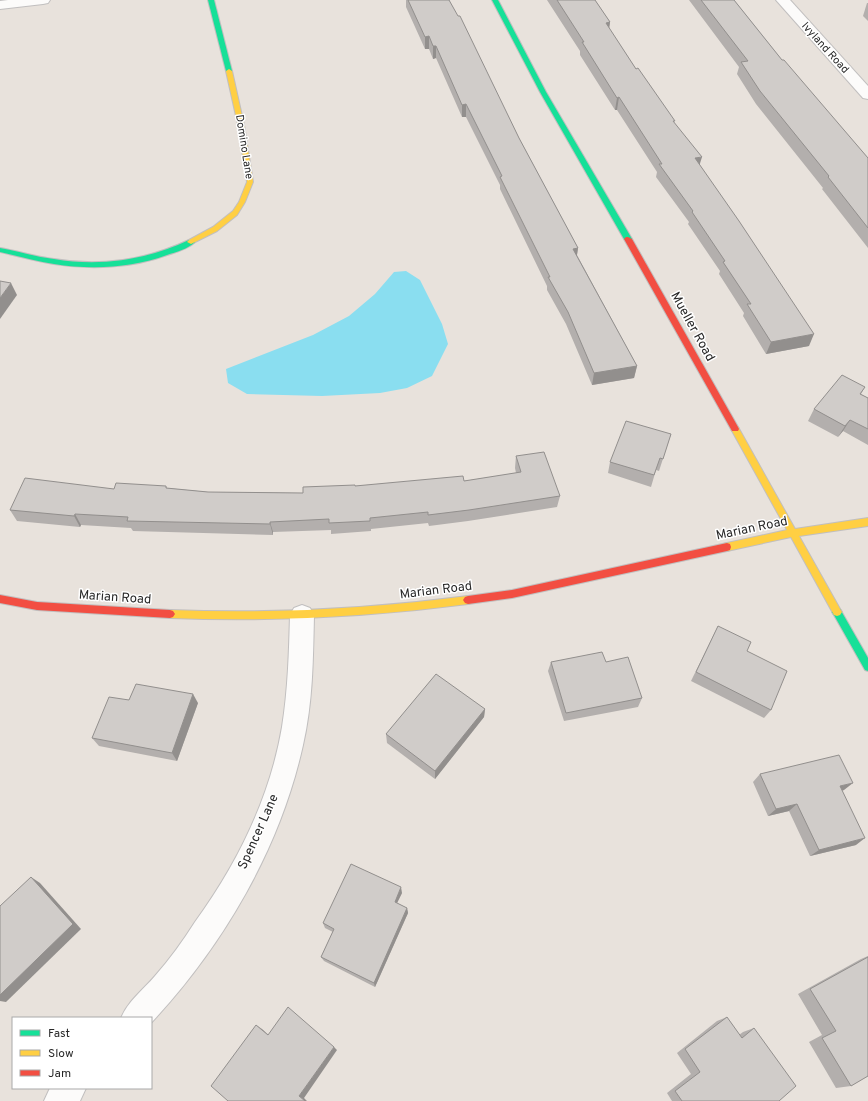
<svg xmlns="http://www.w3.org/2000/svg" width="868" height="1101" font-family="Overpass,sans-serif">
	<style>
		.water { fill: #8adef0 }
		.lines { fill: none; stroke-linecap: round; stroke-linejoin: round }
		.street-casing { stroke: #c1bfbf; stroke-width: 2 }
		.fast-casing { stroke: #c1bfbf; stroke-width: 2 }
		.slow-casing { stroke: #c1bfbf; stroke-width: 2 }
		.jam-casing { stroke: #c1bfbf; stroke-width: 2 }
		.street { fill: #fcfbfa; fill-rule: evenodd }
		.fast { fill: #16e098; fill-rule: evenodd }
		.slow { fill: #ffcf43; fill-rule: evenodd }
		.jam { fill: #f24e42; fill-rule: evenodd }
		.wall { fill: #b3afad }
		.shaded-wall { fill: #928f8d }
		.building { fill: #d0ccc9; stroke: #928f8d }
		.labels { text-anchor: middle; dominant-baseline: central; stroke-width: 3; stroke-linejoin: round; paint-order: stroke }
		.far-street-label { font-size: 11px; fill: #282828; stroke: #fff }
		.street-label { font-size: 13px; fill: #282828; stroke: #fff }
	</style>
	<rect width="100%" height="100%" fill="#e8e2dc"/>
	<path class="water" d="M406,271L420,280L442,324L448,344L432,376L407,388L380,393L322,396L247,394L228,383L226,369L313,335L349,316L375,294L394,272Z"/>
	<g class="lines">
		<defs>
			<g id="street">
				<path d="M8,0H50L48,3L43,4L0,9V1Z"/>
				<path d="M776,0H790L868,86V99L863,98Z"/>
				<path d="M302,605L310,608L314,615C313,658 313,702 303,745C280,849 223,946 151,1023V1018H121C128,1001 143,990 155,976C170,959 183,941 195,922C237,864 270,798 282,727C288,690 289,652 290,615L294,608Z"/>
				<path d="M50,1088H86L80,1101H44Z"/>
			</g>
			<g id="fast">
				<path d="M208,0H214L232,71L231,72L226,71Z"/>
				<path d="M492,0H498L546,92L632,239L630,241H628L624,239L540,92Z"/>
				<path d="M189,240H193L195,242C188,249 176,252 167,255C132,268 91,270 54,264C36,261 18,256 0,252V248C18,251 36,257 54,259C100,267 146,260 189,240Z"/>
				<path d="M837,608L840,609L868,658V671L865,670L834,615L832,612L834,609Z"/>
			</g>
			<g id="slow">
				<path d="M229,69L232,71L244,125L253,182L245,202L237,215L217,231L191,244L187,242L189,240L213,227L233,211L239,202L247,182L238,125L226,71Z"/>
				<path d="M735,426L738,427L795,529L868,518V526L799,536L840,609L842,612L840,615L837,616L834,615L791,537L727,551L724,550L723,547L724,544L727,543L787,530L731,429Z"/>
				<path d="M468,596L471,597L473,600L471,603L468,604C369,617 270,622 170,618L167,617L165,614L167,611L170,610C270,614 369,609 468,596Z"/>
			</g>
			<g id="jam">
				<path d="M626,237H628L632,239L738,427L739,429L738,431H732L624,239Z"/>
				<path d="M727,543L730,544L731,547L730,550L727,551L512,598L468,604L465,603L463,600L465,597L468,596L512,590Z"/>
				<path d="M0,595L37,602L170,610L173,611L175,614L173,617L170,618L37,610L0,603Z"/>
			</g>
		</defs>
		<use href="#street" class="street-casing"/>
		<use href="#fast" class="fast-casing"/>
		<use href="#slow" class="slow-casing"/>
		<use href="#jam" class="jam-casing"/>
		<use href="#street" class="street"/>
		<use href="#fast" class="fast"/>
		<use href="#slow" class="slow"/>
		<use href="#jam" class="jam"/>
	</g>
	<g class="wall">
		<path d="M406,0H449L519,138L578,248L577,255L637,366L634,378L592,385L566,324L547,290V286L500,189V185L466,117H462L436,58L433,59L429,49H425L406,7Z"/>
		<path d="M547,0H595L610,22L609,29L636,69L675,124L809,346L766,354L743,316L744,313L719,274L720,271L688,224L689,222L656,177L657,172L617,110H615L580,55V51Z"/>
		<path d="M689,0H734L782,60L868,158V248L822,189L823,188L756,104L737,74L739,67Z"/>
		<path d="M867,3H868V21L863,16Z"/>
		<path d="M865,387L861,394L868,398V445L843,431L838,437L808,421L814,409Z"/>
		<path d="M671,434L659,471L656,470L651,487L608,473L610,462Z"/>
		<path d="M516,456L560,496L557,507L468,521L429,526L428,523L371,529V531L331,534V530L273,532V535L133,531L131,528L81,525L80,527L17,521L10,510L114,489L166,486L167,488L208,492L303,493L355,486L464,481L516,473L515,468Z"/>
		<path d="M718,626L747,651L771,710L764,718L691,681Z"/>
		<path d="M551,662H606L642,698L638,707L564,721L548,671Z"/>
		<path d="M129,700L198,703L177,761L99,746L92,738Z"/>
		<path d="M485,709L484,717L435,779L387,743L386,734Z"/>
		<path d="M760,774L844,790L842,791L856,845L810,856L789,811L768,816L753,782Z"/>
		<path d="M402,893L397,903L407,908L408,913L375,987L324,961L321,957L333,932L325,928L323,923Z"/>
		<path d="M868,956V1076L851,1086L836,1088L809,1042L822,1035L798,994L861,959Z"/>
		<path d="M727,1017L739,1035L743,1032L754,1028L779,1101H672L667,1093L691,1074L677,1053L717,1021Z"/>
	</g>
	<g class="shaded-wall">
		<path d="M610,22L608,35L606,23Z"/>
		<path d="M429,36V49H425V37Z"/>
		<path d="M433,46H436V58L433,59Z"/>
		<path d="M619,97L617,110H615L617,98Z"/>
		<path d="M466,104V117H462V105Z"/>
		<path d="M702,157L698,170L695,158Z"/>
		<path d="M578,248L576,261L573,249Z"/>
		<path d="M11,283L17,295L0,319V298Z"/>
		<path d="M814,334L809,346L766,354L771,342Z"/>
		<path d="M637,366L634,378L592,385L594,373Z"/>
		<path d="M850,420L843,431L838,437L845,426Z"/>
		<path d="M75,514L81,525L80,527L74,516Z"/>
		<path d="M270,522L273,532V535L270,524Z"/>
		<path d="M193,694L198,703L177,761L172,753Z"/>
		<path d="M485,709L484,717L435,779V771Z"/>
		<path d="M853,783L844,790L832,793L840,786Z"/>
		<path d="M797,804L789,811L768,816L776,809Z"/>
		<path d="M865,838L856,845L810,856L819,850Z"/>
		<path d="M31,877L40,883L81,929L6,1002L0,1001V995Z"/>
		<path d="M401,887L402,893L395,907V902Z"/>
		<path d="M407,908L408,913L375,987L374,983Z"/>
		<path d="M256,1025L262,1029L273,1039L268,1035Z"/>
		<path d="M334,1047L337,1050L304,1098L307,1101H305L299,1096Z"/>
	</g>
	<g class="building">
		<path d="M408,0H449L458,16H460L519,138L578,248L573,249L637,366L594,373L568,312L548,277H550L500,177L502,176L466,104L462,105L436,46H433L429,36L425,37Z"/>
		<path d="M557,0H595L610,22L606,23L636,69L638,68L675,121H673L702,157L695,158L739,221L814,334L771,342L747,304H751L723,262L725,261L692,212L693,211L659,164H662L619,97L617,98L582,42H584Z"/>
		<path d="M701,0H734L782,60H784L868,158V228L828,177L829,176L760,91L741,62L748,61Z"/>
		<path d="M0,281L11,283L0,298Z"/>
		<path d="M842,375L865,387L860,394L868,398V429L850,420L845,426L814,409Z"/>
		<path d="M626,421L671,434L663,459L660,458L654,475L610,462Z"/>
		<path d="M544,452L560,496L469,510L428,515V512L370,518V521L329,523V519L270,522V524L127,521L128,517L75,514L74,516L10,510L25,478L114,489L116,483L166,486V488L208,492L303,493V487L355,485V486L463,476L464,481L521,472L516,456Z"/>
		<path d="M718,626L751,642L747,651L787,671L771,710L696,672Z"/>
		<path d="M602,652L606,662L628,657L642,698L566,713L551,662Z"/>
		<path d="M436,674L485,709L435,771L386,734Z"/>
		<path d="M136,684L193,694L172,753L92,738L109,697L129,700Z"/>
		<path d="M839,755L853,783L840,786L865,838L819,850L797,804L776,809L760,774Z"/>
		<path d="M351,864L401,887L395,902L407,908L374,983L321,957L334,929L323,923Z"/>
		<path d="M31,877L73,924L0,995V906Z"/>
		<path d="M868,957V1076L851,1086L822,1038L836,1031L810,989Z"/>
		<path d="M288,1007L334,1047L299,1096L305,1101H228L211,1086L256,1025L268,1035Z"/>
		<path d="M727,1017L742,1038L754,1028L796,1086L779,1101H682L675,1091L700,1072L685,1049Z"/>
	</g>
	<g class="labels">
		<g class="far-street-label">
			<text transform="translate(825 48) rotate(48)">Ivyland Road</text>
			<text transform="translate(244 147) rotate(81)">Domino Lane</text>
		</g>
		<g class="street-label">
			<text transform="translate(692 327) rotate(61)">Mueller Road</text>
			<text transform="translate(752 529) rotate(-12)">Marian Road</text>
			<text transform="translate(436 591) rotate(-7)">Marian Road</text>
			<text transform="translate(115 598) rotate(4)">Marian Road</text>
			<text transform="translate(259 832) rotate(-66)">Spencer Lane</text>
		</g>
	</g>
	<rect x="12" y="1017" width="140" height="72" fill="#ffffff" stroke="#a9a9a9"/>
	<rect x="20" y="1030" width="20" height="6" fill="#16e098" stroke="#a9a9a9"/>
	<text x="48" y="1037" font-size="12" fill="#282828">Fast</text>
	<rect x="20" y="1050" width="20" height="6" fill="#ffcf43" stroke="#a9a9a9"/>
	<text x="48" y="1057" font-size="12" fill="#282828">Slow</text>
	<rect x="20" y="1070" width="20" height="6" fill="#f24e42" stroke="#a9a9a9"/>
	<text x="48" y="1077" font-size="12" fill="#282828">Jam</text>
</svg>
